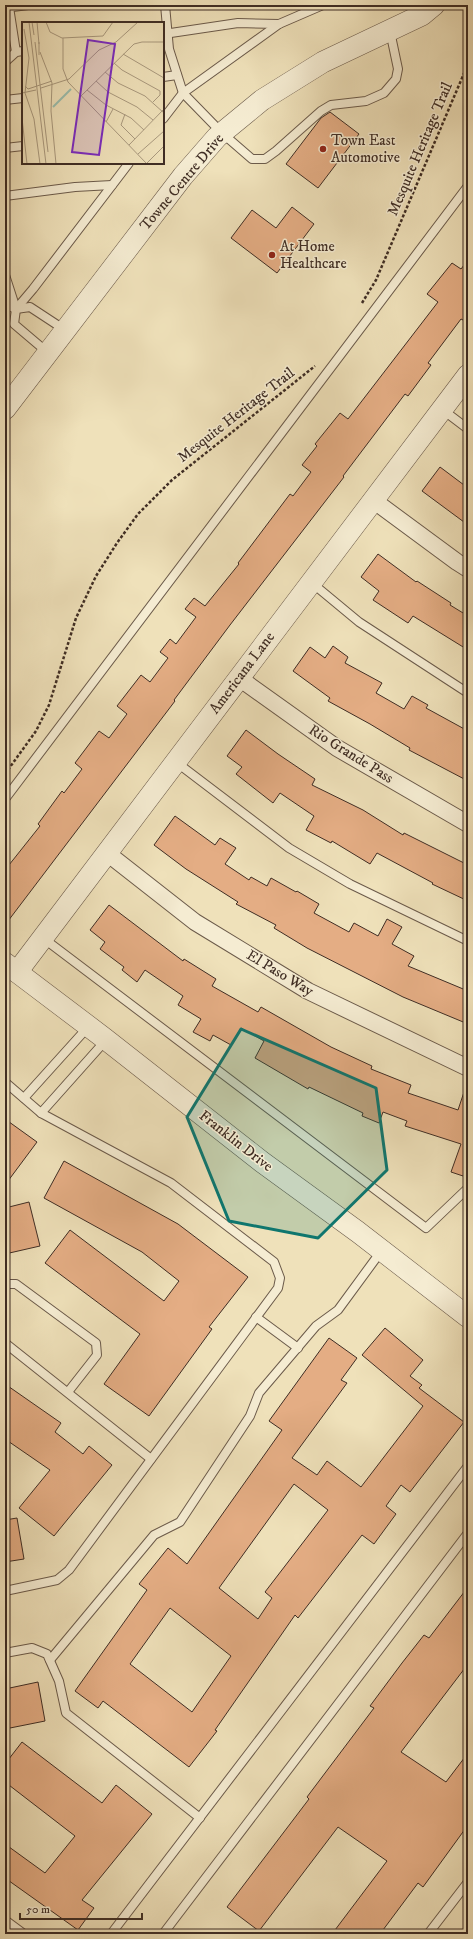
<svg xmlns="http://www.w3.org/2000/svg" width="473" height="1939" font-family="'IM FELL DW Pica',serif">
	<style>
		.building { fill: #e4ad84; stroke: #3f2d24; fill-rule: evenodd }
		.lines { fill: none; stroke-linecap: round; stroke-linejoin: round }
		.service-casing { stroke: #6b5a4a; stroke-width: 10 }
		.minor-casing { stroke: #6b5a4a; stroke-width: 18 }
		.tertiary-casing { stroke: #6b5a4a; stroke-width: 22 }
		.path { stroke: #3f2d24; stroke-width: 2.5; stroke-dasharray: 3 2; stroke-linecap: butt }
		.service { stroke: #f5ecd2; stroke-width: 8 }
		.minor { stroke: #f5ecd2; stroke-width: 16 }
		.tertiary { stroke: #f5ecd2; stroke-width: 21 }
		.marked { fill: #0f766e; fill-opacity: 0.2; stroke: #0f766e; stroke-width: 3; stroke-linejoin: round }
		.poi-dot { fill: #8f2418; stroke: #f5ecd2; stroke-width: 1.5 }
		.labels { text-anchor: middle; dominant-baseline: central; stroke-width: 3; stroke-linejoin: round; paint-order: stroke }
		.poi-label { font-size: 15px; fill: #3f2d24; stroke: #f5ecd2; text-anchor: start }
		.street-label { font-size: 15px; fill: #3f2d24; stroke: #f5ecd2 }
		.inset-river { fill: none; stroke: #9abeaf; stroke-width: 2 }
		.inset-road { fill: none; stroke: #a9997e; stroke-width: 1 }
		.view { fill: #7b2cbf; fill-opacity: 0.15; stroke: #7b2cbf; stroke-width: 2 }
		.inset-edge { fill: none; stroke: #3f2d24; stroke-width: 2 }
	</style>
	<rect width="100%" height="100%" fill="#efe1ba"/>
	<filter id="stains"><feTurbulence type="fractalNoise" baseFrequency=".005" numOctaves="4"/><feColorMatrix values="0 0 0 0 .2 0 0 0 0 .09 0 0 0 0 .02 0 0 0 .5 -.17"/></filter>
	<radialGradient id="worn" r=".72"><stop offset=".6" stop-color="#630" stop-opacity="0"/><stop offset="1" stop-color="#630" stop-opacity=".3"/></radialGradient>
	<g class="building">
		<path d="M330,112L359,134L318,188L286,164L321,118Z"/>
		<path d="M292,207L314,224L277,273L231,238L252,210L276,228Z"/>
		<path d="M468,260V314L463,320L461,319L428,363L431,365L408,396L405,394L343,476L344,477L230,625L174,700L175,701L5,925V870L40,826L38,824L62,791L64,793L82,769L75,763L99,731L109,738L127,714L117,706L141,675L150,682L168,658L160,652L170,639L176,644L196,617L185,609L194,598L205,606L239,564L238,563L290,494L293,496L311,472L302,465L317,446L315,444L340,413L348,419L438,302L427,294L452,263L461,269Z"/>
		<path d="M440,467L468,488V525L422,491Z"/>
		<path d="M378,554L416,582L417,581L451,603L450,605L468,616V650L413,616L408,623L373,600L379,591L361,577Z"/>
		<path d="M333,646L348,657L345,663L382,683L376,693L404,709L412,696L428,705L426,708L468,731V781L409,750L410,748L370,724L328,701L330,698L293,671L310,647L325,658Z"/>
		<path d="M246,730L278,754L315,779L312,785L363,810L403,835L404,833L468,865V901L432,884L433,883L377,853L370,864L332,841L331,843L306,830L314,816L280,793L273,803L236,774L242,767L227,756Z"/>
		<path d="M175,816L215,845L220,838L236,848L225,864L249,880L251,877L267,886L271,878L296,892L297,891L319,904L314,913L349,932L354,923L378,936L387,919L402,927L392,944L414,956L408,966L468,991V1024L403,997L307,948L274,928L276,925L236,904L238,902L186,869L154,845Z"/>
		<path d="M109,905L183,961L184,959L216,979L212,986L258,1012L261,1007L331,1047L372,1066L371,1069L411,1085L408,1093L458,1110L466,1086H468V1163L463,1176L451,1172L461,1144L405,1126L407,1121L383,1112L379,1123L362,1116L363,1113L309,1087L308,1089L255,1058L264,1041L241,1028L231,1045L213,1035L210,1041L193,1032L201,1019L178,1005L183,996L145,970L137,982L122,970L124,967L100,949L105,942L90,930Z"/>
		<path d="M5,1119L37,1142L5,1185Z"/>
		<path d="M64,1161L178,1224L248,1277L209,1327L212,1329L149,1416L104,1384L140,1334L45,1263L70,1230L164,1301L179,1281L142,1252L44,1198Z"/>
		<path d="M29,1202L40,1246L5,1254V1208Z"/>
		<path d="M385,1328L423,1360L410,1376L422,1385L419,1388L464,1422L410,1492L401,1485L386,1506L396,1514L374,1544L362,1535L298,1618L295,1615L215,1730L217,1731L189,1767L103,1701L98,1708L75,1691L147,1590L139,1584L168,1548L187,1564L282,1430L269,1421L329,1338L357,1358L341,1380L347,1383L292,1458L317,1475L327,1461L361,1487L423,1406L362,1355ZM294,1484L328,1510L265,1592L272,1598L258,1619L219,1588ZM170,1608L231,1656L192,1712L130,1664Z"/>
		<path d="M5,1384L61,1423L55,1432L83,1454L89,1446L112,1465L54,1536L19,1508L50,1470L5,1439Z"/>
		<path d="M17,1518L24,1559L5,1562V1520Z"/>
		<path d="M468,1587V1664L401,1752L446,1782L468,1753V1825L423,1887L418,1883L380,1934H332L387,1861L338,1827L259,1931L227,1907L309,1799L307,1797L374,1708L370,1706L402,1663L424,1635L429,1638Z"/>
		<path d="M38,1682L45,1721L5,1729V1689Z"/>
		<path d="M22,1742L102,1803L116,1785L152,1814L82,1900L94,1908L78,1930L5,1878V1844L45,1873L75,1836L5,1782V1764Z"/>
	</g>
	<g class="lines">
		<defs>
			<g id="service">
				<path d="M165,5L169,49L183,93L222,133L252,159H265L276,151L321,111L331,105L366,101L384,93L396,79L398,69L390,31"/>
				<path d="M9,7L16,52"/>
				<path d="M5,8L28,5"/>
				<path d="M164,34L238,23L279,24"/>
				<path d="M5,62L16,52L23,51"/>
				<path d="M163,77L177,75"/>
				<path d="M5,100L23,98"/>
				<path d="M163,119L183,93L279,24L323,5"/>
				<path d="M5,148L23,146"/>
				<path d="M5,196L75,187L112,185"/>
				<path d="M5,275L16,309L14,324L47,352"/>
				<path d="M5,304L16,309L30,307L65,330"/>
				<path d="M16,309L33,289L129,163"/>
				<path d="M443,410L468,429"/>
				<path d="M312,583L359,622L468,693"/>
				<path d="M176,762L289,848L350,884L468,941"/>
				<path d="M5,799L468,186"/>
				<path d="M43,938L426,1228L468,1188"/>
				<path d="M5,1082L41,1113L171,1183L274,1262L280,1278L278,1288L69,1570L57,1580L5,1591"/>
				<path d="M24,1098L88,1027"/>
				<path d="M41,1113L106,1040"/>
				<path d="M5,1284H16L96,1343L97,1355L68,1392"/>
				<path d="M256,1317L298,1348"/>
				<path d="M5,1343L151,1459"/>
				<path d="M5,1653L32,1648L47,1654L59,1681L66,1713L200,1818"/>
				<path d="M50,1660L154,1535L180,1522L250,1416L259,1393L316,1326L338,1310L382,1250"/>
				<path d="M5,1920L24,1934"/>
				<path d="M111,1934L468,1466"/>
				<path d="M163,1934L468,1533"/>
				<path d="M428,1934L468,1882"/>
			</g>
			<g id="minor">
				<path d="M373,500L457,562L468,569"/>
				<path d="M239,678L337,748L468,824"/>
				<path d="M107,853L195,922L308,991L468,1068"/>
			</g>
			<g id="tertiary">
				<path d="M5,409L183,176L217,137L262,100L323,62L422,15L434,5"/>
				<path d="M5,963L104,1038L262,1162L358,1232L468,1317"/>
				<path d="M17,972L468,375"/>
			</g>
		</defs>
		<use href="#service" class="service-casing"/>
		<use href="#minor" class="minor-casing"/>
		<use href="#tertiary" class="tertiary-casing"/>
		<g class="path">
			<path d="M362,303L376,280L468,64"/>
			<path d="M5,774L36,731L49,705L76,618L96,576L117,543L138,514L172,480L315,366"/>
		</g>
		<use href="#service" class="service"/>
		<use href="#minor" class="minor"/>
		<use href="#tertiary" class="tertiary"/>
	</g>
	<path class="marked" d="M241,1029L376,1088L387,1170L318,1238L229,1221L187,1117Z"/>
	<g class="poi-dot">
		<circle cx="323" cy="149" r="4"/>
		<circle cx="272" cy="255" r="4"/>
	</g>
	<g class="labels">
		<g class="poi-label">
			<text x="331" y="140">Town East<tspan x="331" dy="17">Automotive</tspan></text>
			<text x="280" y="246">At Home<tspan x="280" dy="17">Healthcare</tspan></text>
		</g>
		<g class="street-label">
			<text transform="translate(420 149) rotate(-67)">Mesquite Heritage Trail</text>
			<text transform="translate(182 182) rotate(-50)">Towne Centre Drive</text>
			<text transform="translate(236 415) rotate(-38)">Mesquite Heritage Trail</text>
			<text transform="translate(242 673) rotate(-53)">Americana Lane</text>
			<text transform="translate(351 754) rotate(32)">Rio Grande Pass</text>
			<text transform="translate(280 973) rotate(31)">El Paso Way</text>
			<text transform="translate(236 1141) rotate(38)">Franklin Drive</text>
		</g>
	</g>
	<g transform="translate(22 22)">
		<rect width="142" height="142" fill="#efe1ba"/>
		<path class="inset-river" d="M31,85L49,67"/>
		<path class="inset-road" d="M7,0L24,142M10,0L12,13M15,0L17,22M24,0L28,10L40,16L81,14L91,0M2,7L7,36L3,71L12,97L18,142M41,16V47L46,60L125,142M13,20L26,130M18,30L30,61L29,89L34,142M101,32L142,56M17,33V20M92,41L100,48L138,69V73L131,80M83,50L96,61L123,74L142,91M74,59L86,70L115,85L131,98M3,64L6,67L30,59M19,66L47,57L77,28L94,20L116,0M65,68L84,83L109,96L122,108M0,71L14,68M59,74L112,22L120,20H142M103,92L99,103L113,117M0,96L5,142M84,100L91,87M107,123L142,87M116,132L142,109M125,141L142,124"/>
		<path class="view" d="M66,18L93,22L77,133L50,130Z"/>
		<rect width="142" height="142" class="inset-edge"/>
	</g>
	<rect width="473" height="1939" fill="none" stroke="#efe1ba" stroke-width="20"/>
	<rect x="6" y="6" width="461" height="1927" fill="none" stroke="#3f2d24" stroke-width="2"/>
	<rect x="10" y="10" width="453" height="1919" fill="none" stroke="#3f2d24"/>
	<path d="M20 1913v6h122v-6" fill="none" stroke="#3f2d24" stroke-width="2"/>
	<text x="26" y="1913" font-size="12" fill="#3f2d24" stroke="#f5ecd2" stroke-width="3" paint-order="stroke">50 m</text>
	<rect width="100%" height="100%" filter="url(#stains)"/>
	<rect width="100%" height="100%" fill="url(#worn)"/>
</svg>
